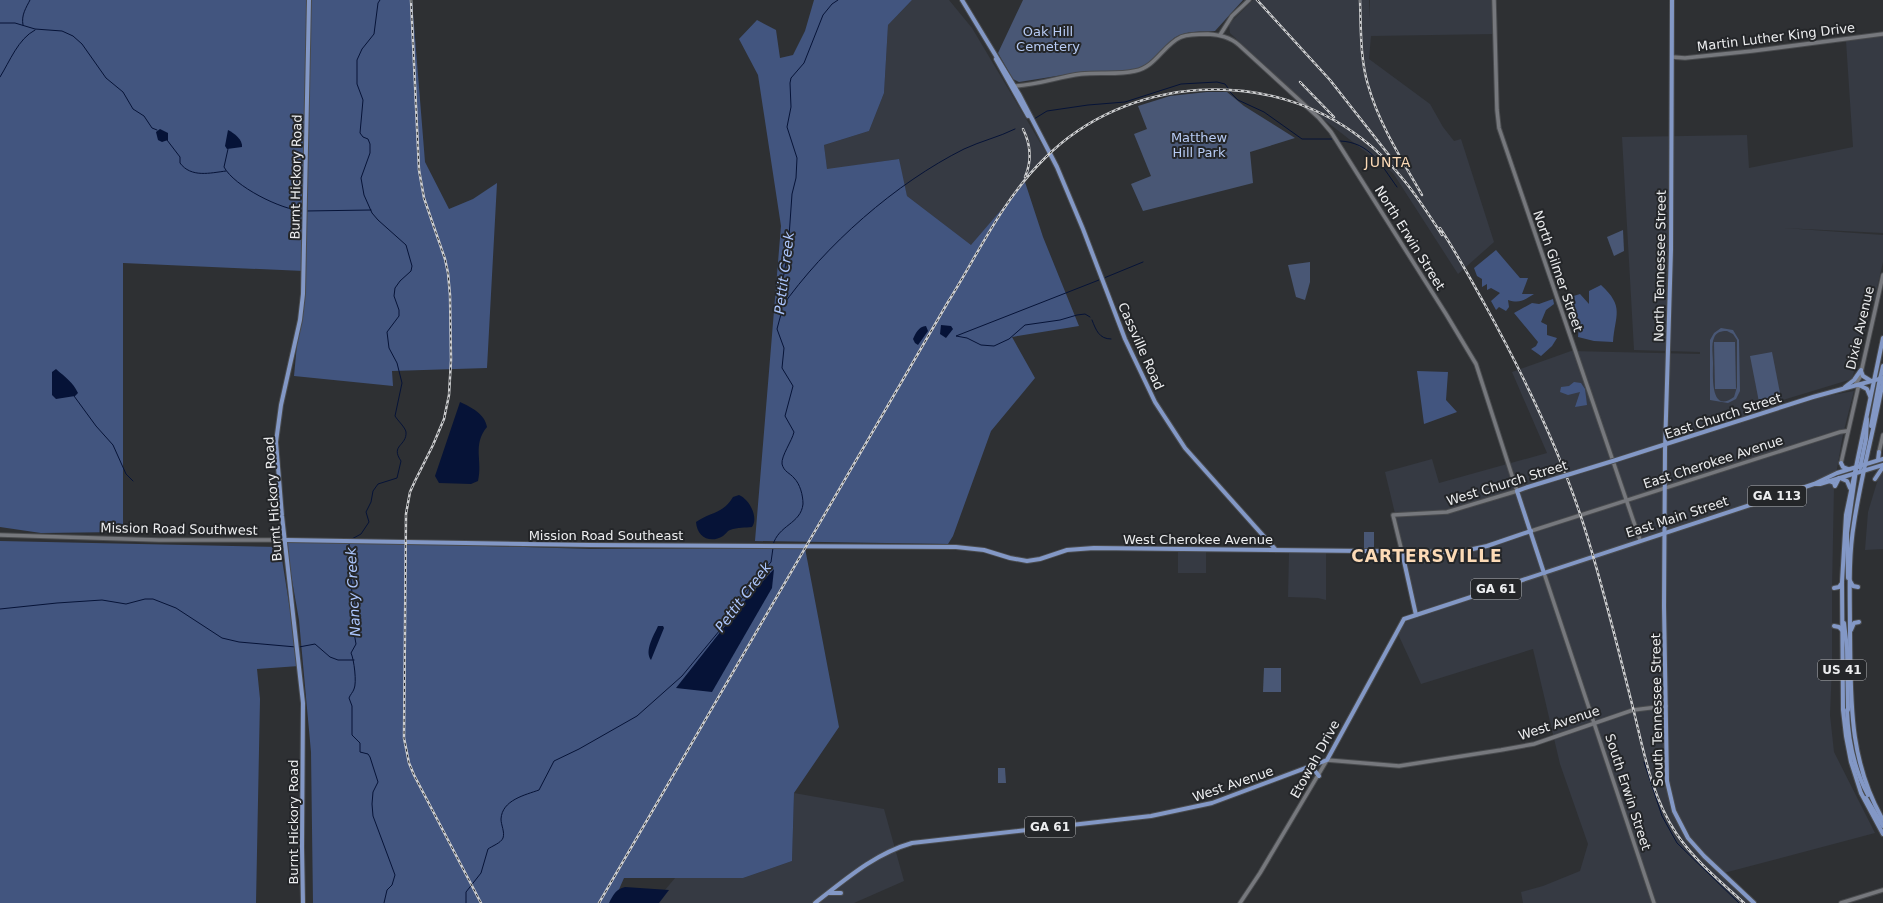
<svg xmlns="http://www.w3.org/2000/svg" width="1883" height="903" font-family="'DejaVu Sans',sans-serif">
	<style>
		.built { fill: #363a43 }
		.green { fill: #495775; fill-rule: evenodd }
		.forest { fill: #42557f }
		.water { fill: #061337 }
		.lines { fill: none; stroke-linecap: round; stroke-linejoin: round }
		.stream { stroke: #061337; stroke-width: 1 }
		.minor-casing { stroke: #494b4e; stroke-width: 5.5 }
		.major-casing { stroke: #494b4e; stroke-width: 6 }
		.minor { stroke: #76787d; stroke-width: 3.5 }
		.major { stroke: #8398c6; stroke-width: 4 }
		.rail-casing { stroke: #cdced0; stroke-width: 2.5 }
		.rail { stroke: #242629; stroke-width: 1; stroke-dasharray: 3; stroke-linecap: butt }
		.major-bridge-casing { stroke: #494b4e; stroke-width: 6; stroke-linecap: butt }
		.major-bridge { stroke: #8398c6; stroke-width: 4 }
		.labels { text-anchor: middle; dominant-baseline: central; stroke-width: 4; stroke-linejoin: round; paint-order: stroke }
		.shield { fill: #242629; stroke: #b0b1b4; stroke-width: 1 }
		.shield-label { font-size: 12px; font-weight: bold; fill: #ecedef }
		.park-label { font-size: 13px; fill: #b8ccf5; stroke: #242629 }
		.street-label { font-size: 13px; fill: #ecedef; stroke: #242629 }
		.neighbourhood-label { font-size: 14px; letter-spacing: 1px; fill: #fcdab6; stroke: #242629 }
		.water-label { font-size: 14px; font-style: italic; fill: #adc7fe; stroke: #242629 }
		.district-label { font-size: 17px; font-weight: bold; letter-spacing: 1px; fill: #fcdab6; stroke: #242629 }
	</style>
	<rect width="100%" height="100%" fill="#2e3033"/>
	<g class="built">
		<path d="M912,0H949L972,28L1047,154L972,246L907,196L898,159L827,170L824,145L869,131L884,93L888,25Z"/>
		<path d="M1253,0H1369L1370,18V0H1494L1495,34L1371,36L1369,59L1430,104L1443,127L1454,141L1461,139L1494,242L1458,274L1393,173L1305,105L1230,33L1229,24Z"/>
		<path d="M1883,36V233L1784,228L1883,235V262L1874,301L1864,299L1860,302L1871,307L1852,379L1750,410L1854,391L1843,434L1834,486L1832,589V666L1830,715L1834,752L1875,833L1720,874L1751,903H1523L1521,892L1543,886L1580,871L1588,844L1560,764L1533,649L1421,684L1398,634L1412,613L1405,555L1385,472L1432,459L1439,483L1547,453L1512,372L1571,351L1700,354V352L1634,350L1622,137L1747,135L1749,168L1853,147L1846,41Z"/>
		<path d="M1883,471V549L1865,550L1868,512L1878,479Z"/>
		<rect x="1178" y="552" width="28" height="21"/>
		<path d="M1289,553H1326V600L1318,598L1288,597Z"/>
		<path d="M794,793L884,809L904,881L854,903H654L675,878H743L792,861Z"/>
	</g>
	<g class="green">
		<path d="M1023,0H1243L1215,31C1201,32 1187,30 1174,38L1156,58L1139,69L1127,71H1088L1019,82L1013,79L998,53Z"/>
		<path d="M1207,92H1227L1244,106L1295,138L1250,152L1253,183L1143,211L1131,184L1151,176L1134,134L1147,129L1138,106L1170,96Z"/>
		<path d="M1623,230L1624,251L1614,256L1607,237Z"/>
		<path d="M1310,262V282L1305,300L1296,297L1288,265Z"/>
		<path d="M1721,328L1733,330L1739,340L1740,391L1736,399L1728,403L1710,400V340L1714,333ZM1727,331L1733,334L1737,340V387L1734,397C1710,415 1713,375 1713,363C1713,356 1711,344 1714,338C1716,332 1721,331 1727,331Z"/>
		<path d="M1714,342H1735L1736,389H1715Z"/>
		<path d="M1772,352L1781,398L1759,402L1750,356Z"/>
		<rect x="1364" y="532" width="10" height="16"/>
		<path d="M1264,668H1281V692H1263Z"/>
		<path d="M998,768H1005L1006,783H998Z"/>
	</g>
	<g class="forest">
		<path d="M0,0H412L425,162L449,209L473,199L497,183L487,368L392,371L393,386L294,376L304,271L123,263V532L41,533L0,527Z"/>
		<path d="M814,0H912L888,25L884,93L869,131L824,145L827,169L899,159L907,196L971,245L1025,182L1043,237L1079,326L1012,337L1035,378L991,431L953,536L948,544L755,541L781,226L758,75L739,39L757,20L776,30L780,58L793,55L805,31Z"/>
		<path d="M1496,250L1520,278H1528L1522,294H1534C1524,300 1520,304 1508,300L1509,307L1506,311L1499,307L1496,310L1491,301L1500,293L1491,288L1487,290V284L1482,287V279L1477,276L1474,268Z"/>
		<path d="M1601,285C1625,307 1615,315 1613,342L1594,341L1578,337L1579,324L1561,300L1580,294L1589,304V291Z"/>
		<path d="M1553,299L1554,304L1546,310L1541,322L1547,325V335L1557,338L1552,346L1541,356L1531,349L1536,346L1538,342L1514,313L1532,303L1539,304Z"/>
		<path d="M1417,371L1448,372L1446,400L1457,412L1424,424Z"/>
		<path d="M1574,382L1581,383L1585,389L1587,405L1575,407L1580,392L1568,395L1560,392L1561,387L1569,386Z"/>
		<path d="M285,540L590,549L805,548L839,727L794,793L792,861L743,878H624L613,903H313L311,752L299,620Z"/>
		<path d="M0,541L280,547L299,666L257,669L260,699L256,903H0Z"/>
	</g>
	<g class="water">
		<path d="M160,129L168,133V140L162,142L158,140L156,132Z"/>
		<path d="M228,130C234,133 243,140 242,147L227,149L225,146Z"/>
		<path d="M941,325L951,326L953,329L946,338L940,334Z"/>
		<path d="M926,326L928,331L918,345L915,343L913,339C916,333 918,327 926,326Z"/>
		<path d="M56,369C65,377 73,382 78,393L75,396L56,399L52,395V372Z"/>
		<path d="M460,402C471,407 485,414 487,427C472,445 483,461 478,481L471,484L439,483L435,476Z"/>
		<path d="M739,495C749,499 759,517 752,527C745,528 738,527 730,530C727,531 726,534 723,536C710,544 697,537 696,522C710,512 723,514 733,497Z"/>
		<path d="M774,569L772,588L712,692L676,688L747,598Z"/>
		<path d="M658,626H663L664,628L651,660C644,651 654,635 658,626Z"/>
		<path d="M625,887L669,890L659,903H609C613,895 616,889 625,887Z"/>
	</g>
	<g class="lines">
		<g class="stream">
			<path d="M0,23H15L35,29L62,31L73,36L82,44L106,78L123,92L133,109L144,116L152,128L157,130"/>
			<path d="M23,25C21,15 26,8 30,0"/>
			<path d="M0,77C10,61 18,39 35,30"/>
			<path d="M1230,92L1238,100L1264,112L1302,139H1332"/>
			<path d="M1034,119L1047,111L1088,105L1125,102L1181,84L1217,82L1225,84L1228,88"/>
			<path d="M167,140L180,157V163C191,178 210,173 226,171"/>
			<path d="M1340,141C1370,142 1381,165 1397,187"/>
			<path d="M228,149L224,167C234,186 281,210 303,211"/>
			<path d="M306,211L371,210"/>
			<path d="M1104,278L1143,262"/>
			<path d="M781,308C825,245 896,183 964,149C981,141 999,137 1015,129"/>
			<path d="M1090,317L1085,314L1077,315L1060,320L1025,325L1009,339L994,346L981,345L967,338L956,336L1099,280"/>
			<path d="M1092,320C1096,330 1099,339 1111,339"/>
			<path d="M74,396L96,426L113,445L126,474L133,481"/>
			<path d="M350,540L361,534L369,522L366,512L371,502L373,491L378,484L397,478L401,461C390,445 407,446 406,432C405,427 398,421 395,416L402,383L397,363L389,348L387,332L399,316V310L394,296L395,288L400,281L411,271L412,266L406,245L378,220L372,213L364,195L361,178L370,153V144L368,139L363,137L360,133L363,100L357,84V60L362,49L374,34L378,3L380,0"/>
			<path d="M349,543L353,612L352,621L356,644L351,653C354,659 357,683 354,689C353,692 350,695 349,698L352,706V735L360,743V752L368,754L370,757L378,782L373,792L372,804L373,816L395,875L392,885L387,890L384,903"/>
			<path d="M773,545C778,525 801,524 803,504C803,495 800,484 794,478C790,473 784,472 782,464C781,456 792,441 794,432L785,416L793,386L782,368L784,348L777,329L781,314V291L788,251L792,194L796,178L797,158L787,127L791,107L790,83L791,78L804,63L823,15L832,4L838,0"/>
			<path d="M0,609L57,603L102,600L126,604L145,599H153L176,608L222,638L239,642L296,647"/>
			<path d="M299,647L315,644L330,657L338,660H354"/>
			<path d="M1644,762L1662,816L1677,843L1739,903"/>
			<path d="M466,903V892L481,873L488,849C492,846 501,843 503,838C505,832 501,825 501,819C502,800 525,795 539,790L554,761L579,749L637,716L682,676L720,630L749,588L771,562L773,548"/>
		</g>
		<defs>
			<g id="minor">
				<path d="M1494,0L1497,110L1499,128L1640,540"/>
				<path d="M1220,35L1232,16L1249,0"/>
				<path d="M1672,57L1685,58L1752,51L1883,34"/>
				<path d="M1012,86C1036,86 1057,77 1081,74C1099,72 1118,75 1135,71C1156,67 1163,45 1181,37C1189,34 1199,34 1208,34C1220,35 1230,37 1239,45L1319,118L1331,132L1446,314L1476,364L1517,491L1447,512L1393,515L1402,552"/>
				<path d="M1855,385L1860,377L1883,275"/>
				<path d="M1879,452L1883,435"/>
				<path d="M1841,463L1859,384"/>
				<path d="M1531,531L1840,432L1847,431"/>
				<path d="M0,535L159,540H285"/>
				<path d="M1544,573L1654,903"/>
				<path d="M1240,903L1260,873L1327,760L1399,766L1501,750L1534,744L1633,710L1666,706"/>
				<path d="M1841,903L1883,890"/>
			</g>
			<g id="major">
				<path d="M962,0L1019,94L1057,167L1083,229L1125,339L1155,402L1185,448L1276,550"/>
				<path d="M1672,0L1671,250L1665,450L1664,606L1667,781L1674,811L1688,838L1704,856L1754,903"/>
				<path d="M996,59L1028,116"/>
				<path d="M1883,338L1846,515L1842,582L1843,710L1846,736L1851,762L1861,793L1883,834"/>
				<path d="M1861,371L1863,376L1871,381"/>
				<path d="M1880,379L1883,366"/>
				<path d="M1883,381C1874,429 1861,476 1854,523C1848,559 1850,596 1850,632C1851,699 1848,759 1883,820"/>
				<path d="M1859,385L1867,389L1870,396"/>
				<path d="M1845,387L1854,380L1861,370"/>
				<path d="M1871,426L1880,378"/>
				<path d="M1616,460L1813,397L1883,378"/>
				<path d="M1878,460L1879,452"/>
				<path d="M1841,463L1843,467L1848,469"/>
				<path d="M1860,468L1866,439L1867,419"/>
				<path d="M1840,478L1847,481L1850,488"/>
				<path d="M1875,479L1883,467"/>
				<path d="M1829,481L1834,483L1835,486L1839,478"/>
				<path d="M1815,484H1820L1883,465"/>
				<path d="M1528,487L1517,491L1544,573"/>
				<path d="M285,540L590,545L956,547L984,550L1010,558L1027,561L1040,559L1067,550L1094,548L1459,552L1487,546L1531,531"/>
				<path d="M1402,552L1416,615"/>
				<path d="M1848,578L1847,533L1856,470"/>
				<path d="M1850,581L1853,586L1858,587"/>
				<path d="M1834,588L1839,587L1842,583"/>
				<path d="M1844,623L1847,648L1848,710"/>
				<path d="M1834,626L1839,627L1842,630"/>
				<path d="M1851,630L1854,623L1859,622"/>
				<path d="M1847,710C1848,739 1854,769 1868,795"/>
				<path d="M1306,768L1315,771L1319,776"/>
				<path d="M1866,798L1883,826"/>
				<path d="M829,893H841"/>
				<path d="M303,903L302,847L303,703L282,516L276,442L281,405L300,320L303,294L309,0"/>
				<path d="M815,903C846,879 874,854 912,843L1151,816L1212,803L1327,760L1404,619L1814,484L1837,473L1883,459"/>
			</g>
		</defs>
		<use href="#minor" class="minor-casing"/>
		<use href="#major" class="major-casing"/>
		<use href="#minor" class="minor"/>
		<use href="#major" class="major"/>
		<defs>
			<g id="rail">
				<path d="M411,0L419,170L424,198L445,259L448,273L450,295L451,360L449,395L444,419L433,445L415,481L410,492L406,514L404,738L409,763L414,775L481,903"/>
				<path d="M1257,0L1330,80L1392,159"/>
				<path d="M1360,0C1361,28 1360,58 1368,85C1379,124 1402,160 1422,195"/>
				<path d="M1300,82L1334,117"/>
				<path d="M1023,129C1031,145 1032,161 1025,177"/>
				<path d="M1440,228C1456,252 1470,278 1484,303C1522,372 1559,448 1583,523C1603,585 1618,649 1634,712C1644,753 1652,797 1676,833C1694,860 1720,881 1744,903"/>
				<path d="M599,903L948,302C978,254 1003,199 1044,159C1127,75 1268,66 1361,138C1396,164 1419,199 1442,235"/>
			</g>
		</defs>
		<use href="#rail" class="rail-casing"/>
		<use href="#rail" class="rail"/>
		<defs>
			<path id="major-bridge" d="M1528,487L1616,460"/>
		</defs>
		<use href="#major-bridge" class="major-bridge-casing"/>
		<use href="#major-bridge" class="major-bridge"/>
	</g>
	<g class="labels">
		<g class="shield">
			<rect x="1748" y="486" width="58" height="20" rx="3"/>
			<rect x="1471" y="579" width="50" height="20" rx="3"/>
			<rect x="1818" y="660" width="48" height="20" rx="3"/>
			<rect x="1025" y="817" width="50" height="20" rx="3"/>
		</g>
		<g class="shield-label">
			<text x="1777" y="496">GA 113</text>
			<text x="1496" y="589">GA 61</text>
			<text x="1842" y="670">US 41</text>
			<text x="1050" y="827">GA 61</text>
		</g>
		<g class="park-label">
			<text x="1048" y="31">Oak Hill<tspan x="1048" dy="15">Cemetery</tspan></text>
			<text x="1199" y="137">Matthew<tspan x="1199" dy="15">Hill Park</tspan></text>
		</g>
		<g class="street-label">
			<text transform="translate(1776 37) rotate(-7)">Martin Luther King Drive</text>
			<text transform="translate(296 177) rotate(-89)">Burnt Hickory Road</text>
			<text transform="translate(1410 238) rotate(58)">North Erwin Street</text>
			<text transform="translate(1660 266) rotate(-89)">North Tennessee Street</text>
			<text transform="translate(1558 271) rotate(71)">North Gilmer Street</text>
			<text transform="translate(1860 328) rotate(-77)">Dixie Avenue</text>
			<text transform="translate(1141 346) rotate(66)">Cassville Road</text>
			<text transform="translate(1723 416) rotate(-18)">East Church Street</text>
			<text transform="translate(1713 462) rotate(-18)">East Cherokee Avenue</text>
			<text transform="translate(1507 483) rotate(-17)">West Church Street</text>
			<text transform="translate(273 499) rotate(-94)">Burnt Hickory Road</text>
			<text transform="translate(1677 517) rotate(-18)">East Main Street</text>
			<text transform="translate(179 529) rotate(1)">Mission Road Southwest</text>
			<text x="606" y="535">Mission Road Southeast</text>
			<text x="1198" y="539">West Cherokee Avenue</text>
			<text transform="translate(1657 710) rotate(-91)">South Tennessee Street</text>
			<text transform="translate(1559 723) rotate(-18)">West Avenue</text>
			<text transform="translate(1315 759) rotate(-61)">Etowah Drive</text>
			<text transform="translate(1233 784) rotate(-19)">West Avenue</text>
			<text transform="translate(1628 792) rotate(72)">South Erwin Street</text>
			<text transform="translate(293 822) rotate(-90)">Burnt Hickory Road</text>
		</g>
		<g class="neighbourhood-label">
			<text x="1388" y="162">JUNTA</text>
		</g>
		<g class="water-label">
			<text transform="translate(784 273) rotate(-83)">Pettit Creek</text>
			<text transform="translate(353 592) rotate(-93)">Nancy Creek</text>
			<text transform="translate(743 597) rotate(-53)">Pettit Creek</text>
		</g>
		<g class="district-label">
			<text x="1427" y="556">CARTERSVILLE</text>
		</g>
	</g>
</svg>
